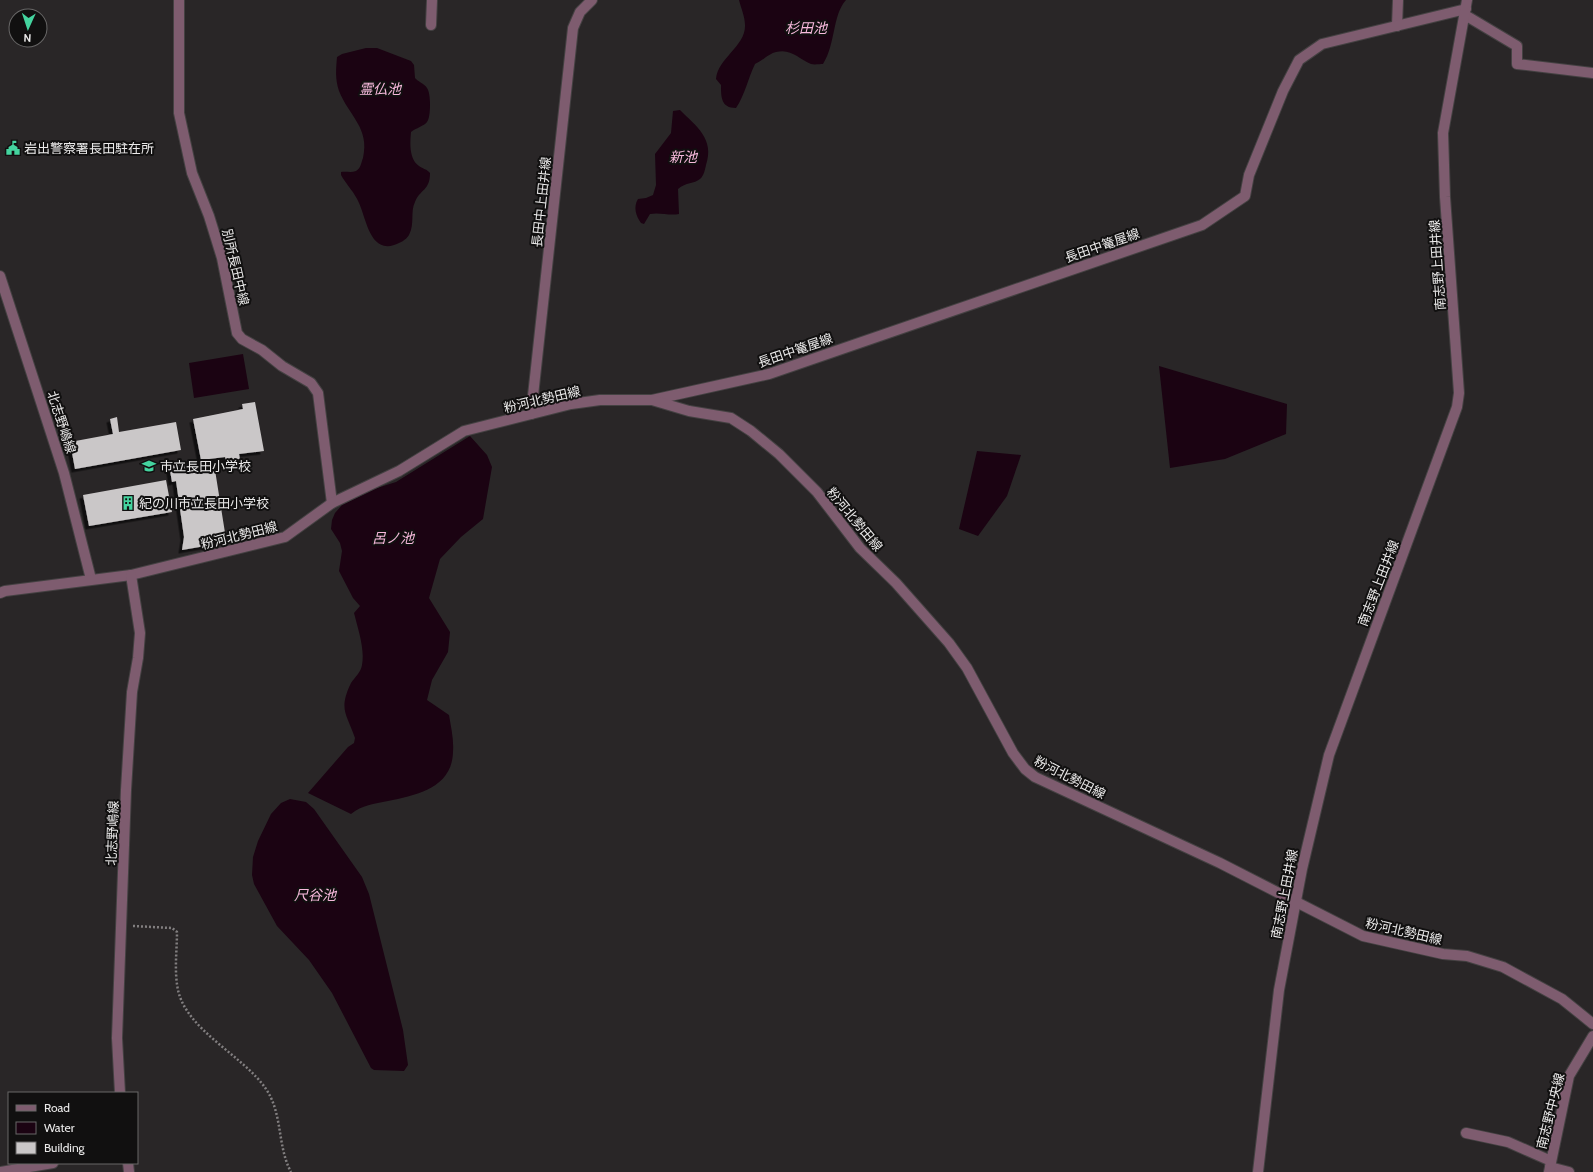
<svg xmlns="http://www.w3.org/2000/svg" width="1593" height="1172" font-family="Cabin,'Noto Sans JP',sans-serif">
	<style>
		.water { fill: #1b0312 }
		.building { fill: #cac7c8; filter: url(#shadow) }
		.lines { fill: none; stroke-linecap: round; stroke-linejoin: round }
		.minor-casing { stroke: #444142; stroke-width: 12 }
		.path { stroke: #827f80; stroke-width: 2.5; stroke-dasharray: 2 2; stroke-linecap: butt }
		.minor { stroke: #7e5c6f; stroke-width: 10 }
		.labels { text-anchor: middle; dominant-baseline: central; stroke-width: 4; stroke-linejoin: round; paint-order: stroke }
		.poi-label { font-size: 13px; fill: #ebeaea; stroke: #111010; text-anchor: start }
		.street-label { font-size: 13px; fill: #ebeaea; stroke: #111010 }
		.water-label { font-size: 14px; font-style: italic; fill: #f7b9dc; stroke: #111010 }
	</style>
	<defs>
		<filter id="shadow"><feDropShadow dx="-3.5" dy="3.5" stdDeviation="0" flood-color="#0009"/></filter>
	</defs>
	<rect width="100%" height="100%" fill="#292627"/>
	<g class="water">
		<path d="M739,0H846C832,16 836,43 823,64C820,64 814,65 811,64C799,59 791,48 776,52C770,53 762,61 755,64C748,78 745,95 736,108C721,108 721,97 721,85L716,79C718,58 746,46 745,25C745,17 741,8 739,0Z"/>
		<path d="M366,48H377L411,61L414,65L415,78C418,82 424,83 427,88C431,93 431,117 427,122C424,126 416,128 411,132C410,143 409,159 419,166C423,169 427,169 430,173C430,191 420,189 415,202C410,212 415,224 409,235C406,240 400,243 394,245C370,253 366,218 359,203C355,193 346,184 341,175V172C346,171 351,173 356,171C361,168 361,163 363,158C370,128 349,116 339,91C335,79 336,69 337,57L342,54Z"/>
		<path d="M680,110C696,126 715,139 706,165C705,169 704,176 700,179C694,184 686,182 678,189L679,214C669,216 660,212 650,214L644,224L641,223C636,216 633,207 638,199L646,198L653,195L656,185L655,154L671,133L673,111Z"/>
		<path d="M243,354L249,389L194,398L189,363Z"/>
		<path d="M1159,366L1287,404L1286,434L1225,459L1170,468Z"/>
		<path d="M470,436L487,455L492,467L483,519L461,537L440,559L429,598L450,632L448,652L432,680L427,700L449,715C451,727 454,740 453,752C452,788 417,795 388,801C374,804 362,805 351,814L308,793L348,747L354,743L355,738C347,714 338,710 351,683C355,677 361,672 362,665C365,649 358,629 354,613L360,606L353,598L339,571L342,551L340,543L331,529L332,520L335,513L342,505L374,489L396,482Z"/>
		<path d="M977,451L1021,455L1007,496L978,536L959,529Z"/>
		<path d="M290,799L306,802L314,809L362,877L369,894L403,1030L408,1065L404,1071L374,1070L371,1068L332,993L309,960L277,926L254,884L252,875L253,857L258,841L271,814L281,803Z"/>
	</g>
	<g class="building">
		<path d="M255,402L264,451L239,454L240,459L226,460L225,457L201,460L193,419L243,409L242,404Z"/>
		<path d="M117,417L119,432L176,422L181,450L75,469L70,442L113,434L110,419Z"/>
		<path d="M186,462L187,469L201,467L202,472L215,470L226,539L211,542V545L182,550L184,537L176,481L172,482L169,465Z"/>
		<path d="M166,480L172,512L89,526L83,495Z"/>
	</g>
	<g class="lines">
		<defs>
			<g id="minor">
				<path d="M179,0V113L192,173L209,216L222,258L237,333L242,339L262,350L282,366L311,383L318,393L332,503"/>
				<path d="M1465,15L1517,46V64L1593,73"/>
				<path d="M431,25L432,0"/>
				<path d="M1397,26L1398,0"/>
				<path d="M0,276L64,473L91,579"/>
				<path d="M652,400L769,374L1202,225L1245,196L1249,175L1283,91L1299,60L1322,44L1466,9"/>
				<path d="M531,414L573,28L580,12L592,0"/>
				<path d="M0,593L5,591L131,575L285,537L332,503L399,471L464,431L571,404L600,400H652L689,411L731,418L751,431L779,454L817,492L860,548L896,583L949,643L967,668L1013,753L1025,769L1035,777L1220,863L1363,936L1443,954L1467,956L1503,967L1562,999L1593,1024"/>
				<path d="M120,1093L117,1038L126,790L132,692L138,658L140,633L131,575"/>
				<path d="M1466,1133L1508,1142L1551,1161"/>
				<path d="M128,1163L129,1172"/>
				<path d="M1550,1167L1569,1172"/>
				<path d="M0,1172L53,1163"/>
				<path d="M1258,1172L1279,990L1302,869L1329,755L1457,407L1459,393L1445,197L1443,133L1467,0"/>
				<path d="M1549,1172L1569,1076L1593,1036"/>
			</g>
		</defs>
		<use href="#minor" class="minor-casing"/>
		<path class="path" d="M133,926L172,928L177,932C177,950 174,971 178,990C187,1031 243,1055 266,1089C283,1114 277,1146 291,1172"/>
		<use href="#minor" class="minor"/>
	</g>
	<defs>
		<symbol id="civic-bare" viewBox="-9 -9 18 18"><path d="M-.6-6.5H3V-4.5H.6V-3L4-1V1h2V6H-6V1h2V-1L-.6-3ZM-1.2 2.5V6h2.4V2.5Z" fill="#44d49f" stroke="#111010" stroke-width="2.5" paint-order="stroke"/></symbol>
		<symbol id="school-bare" viewBox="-9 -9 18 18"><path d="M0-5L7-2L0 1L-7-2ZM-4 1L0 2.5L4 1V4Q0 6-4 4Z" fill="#44d49f" stroke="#111010" stroke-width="2.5" paint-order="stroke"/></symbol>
		<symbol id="building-bare" viewBox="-9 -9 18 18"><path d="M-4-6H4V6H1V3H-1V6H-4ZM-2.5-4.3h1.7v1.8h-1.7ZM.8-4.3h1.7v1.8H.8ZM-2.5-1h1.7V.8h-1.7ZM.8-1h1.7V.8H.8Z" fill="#44d49f" stroke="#111010" stroke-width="2.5" paint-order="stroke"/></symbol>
	</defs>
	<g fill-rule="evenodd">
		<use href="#civic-bare" x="3" y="138" width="20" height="20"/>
		<use href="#school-bare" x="139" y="456" width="20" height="20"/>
		<use href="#building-bare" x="118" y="493" width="20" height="20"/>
	</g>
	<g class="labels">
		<g class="poi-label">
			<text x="24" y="148">岩出警察署長田駐在所</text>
			<text x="160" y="466">市立長田小学校</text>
			<text x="139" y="503">紀の川市立長田小学校</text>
		</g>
		<g class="street-label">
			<text transform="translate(541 202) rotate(-84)">長田中上田井線</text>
			<text transform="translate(1102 245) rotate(-19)">長田中篭屋線</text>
			<text transform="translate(1437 265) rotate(-94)">南志野上田井線</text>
			<text transform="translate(236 267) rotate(77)">別所長田中線</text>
			<text transform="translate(795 350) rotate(-19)">長田中篭屋線</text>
			<text transform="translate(542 399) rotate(-13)">粉河北勢田線</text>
			<text transform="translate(62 422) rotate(72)">北志野嶋線</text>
			<text transform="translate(855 519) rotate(50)">粉河北勢田線</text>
			<text transform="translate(239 535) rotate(-14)">粉河北勢田線</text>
			<text transform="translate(1378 583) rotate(-69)">南志野上田井線</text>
			<text transform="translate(1070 777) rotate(27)">粉河北勢田線</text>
			<text transform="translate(112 833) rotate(-88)">北志野嶋線</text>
			<text transform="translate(1284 894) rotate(-79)">南志野上田井線</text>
			<text transform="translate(1404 931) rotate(13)">粉河北勢田線</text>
			<text transform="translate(1550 1111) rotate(-76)">南志野中央線</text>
		</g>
		<g class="water-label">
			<text x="806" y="28">杉田池</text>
			<text x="380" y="89">霊仏池</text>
			<text x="683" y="157">新池</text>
			<text x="393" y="538">呂ノ池</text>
			<text x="315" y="895">尺谷池</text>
		</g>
	</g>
	<rect x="8" y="1092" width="130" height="72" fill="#111010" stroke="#686767"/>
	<rect x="16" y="1105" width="20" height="6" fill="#7e5c6f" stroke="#686767"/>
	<text x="44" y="1112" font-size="12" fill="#ebeaea">Road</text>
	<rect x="16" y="1122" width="20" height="12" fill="#1b0312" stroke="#686767"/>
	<text x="44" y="1132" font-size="12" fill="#ebeaea">Water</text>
	<rect x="16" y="1142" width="20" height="12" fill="#cac7c8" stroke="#686767"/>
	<text x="44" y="1152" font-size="12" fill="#ebeaea">Building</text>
	<g transform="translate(28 28) rotate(183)"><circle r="19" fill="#111010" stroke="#686767"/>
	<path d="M0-3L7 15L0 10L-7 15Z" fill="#44d49f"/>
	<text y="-6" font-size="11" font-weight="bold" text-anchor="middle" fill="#ebeaea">N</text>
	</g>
</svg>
